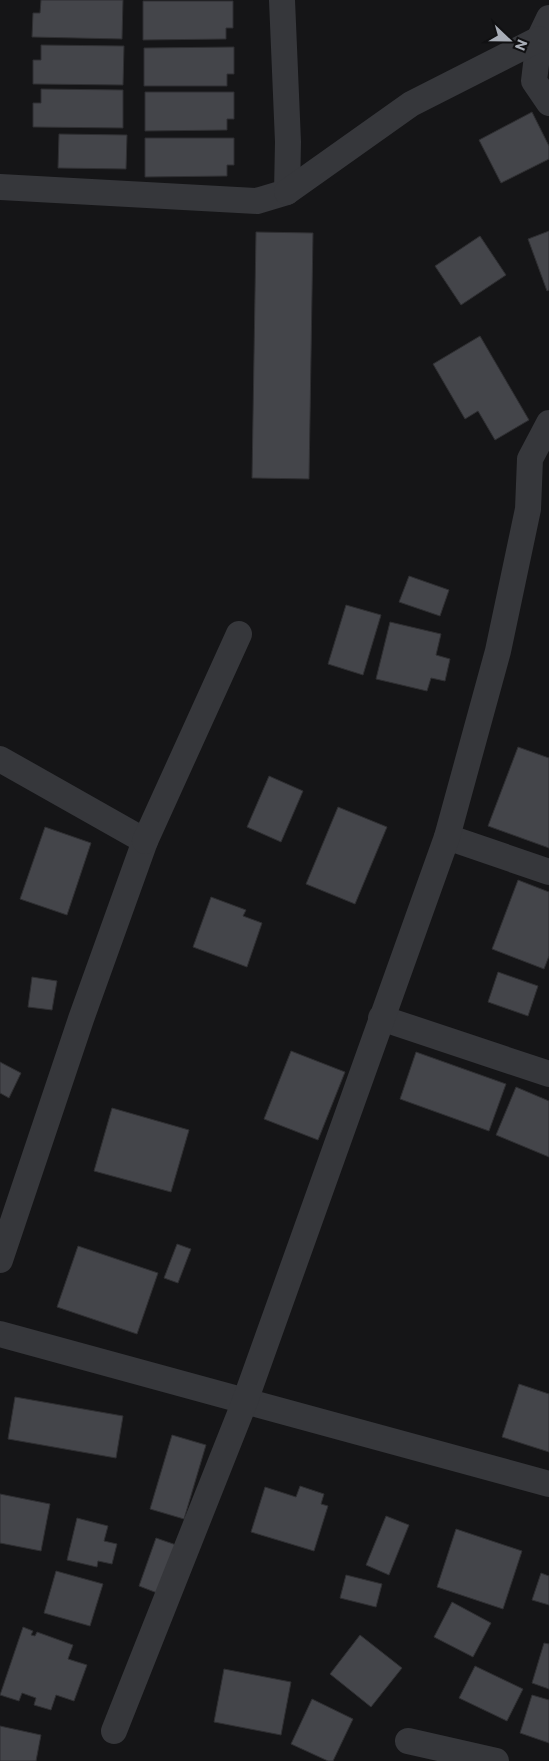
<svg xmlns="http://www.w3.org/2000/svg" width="549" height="1761" font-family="Commissioner,sans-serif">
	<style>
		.building { fill: #44454a; stroke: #2f2f32 }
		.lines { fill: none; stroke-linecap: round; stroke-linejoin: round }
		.minor { stroke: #36373b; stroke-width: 26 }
	</style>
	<rect width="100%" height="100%" fill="#151517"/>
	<g class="building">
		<path d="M41,0H123L122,39L32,37L33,13H40Z"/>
		<path d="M143,1H233V28H226V39L143,40Z"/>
		<path d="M41,45L124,46L123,85L33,84V60H41Z"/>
		<path d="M234,47V74H227V86H144V48Z"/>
		<path d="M41,89L123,90V128L33,127V103H41Z"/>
		<path d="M145,92H234V119H227V130L145,131Z"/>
		<path d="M532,112L549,146V159L501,183L479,140Z"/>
		<path d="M59,134L127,135L126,169L58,168Z"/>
		<path d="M145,138H234V165H227V176L145,177Z"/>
		<path d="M549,231V290L547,291L528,239Z"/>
		<path d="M256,232L313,233L309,479L252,478Z"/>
		<path d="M480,236L506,275L461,305L435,266Z"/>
		<path d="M480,336L529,420L495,440L478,411L465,419L433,364Z"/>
		<path d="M409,576L449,590L440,616L399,602Z"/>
		<path d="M346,605L381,615L363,675L328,664Z"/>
		<path d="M390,622L441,634L436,655L450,659L445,681L431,678L427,691L376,679Z"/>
		<path d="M518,747L549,758V848L488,826Z"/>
		<path d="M269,776L303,791L281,842L247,827Z"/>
		<path d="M338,807L387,827L355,904L306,884Z"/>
		<path d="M45,827L91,843L67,915L20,899Z"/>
		<path d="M518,880L549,892V956L544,969L492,949Z"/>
		<path d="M211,897L246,910L243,916L262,923L247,967L193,947Z"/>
		<path d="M498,972L538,986L528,1016L488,1002Z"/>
		<path d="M32,977L57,981L52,1010L28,1007Z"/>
		<path d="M291,1051L345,1072L318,1140L264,1119Z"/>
		<path d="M416,1052L506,1084L489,1131L400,1099Z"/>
		<path d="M0,1062L21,1073L9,1098L0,1093Z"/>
		<path d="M516,1087L549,1101V1157L496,1135Z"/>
		<path d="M112,1108L189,1130L171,1192L94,1171Z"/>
		<path d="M177,1244L191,1249L178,1283L164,1278Z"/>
		<path d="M78,1246L158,1273L137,1334L57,1307Z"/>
		<path d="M519,1384L549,1394V1452L502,1437Z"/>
		<path d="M15,1397L123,1416L116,1458L8,1439Z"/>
		<path d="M172,1435L206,1445L184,1519L150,1509Z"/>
		<path d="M300,1486L324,1494L321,1504L328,1506L314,1551L251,1532L265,1487L296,1497Z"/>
		<path d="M0,1494L50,1504L41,1551L0,1543Z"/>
		<path d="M386,1516L409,1525L389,1575L366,1565Z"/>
		<path d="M77,1518L108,1526L104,1541L117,1544L112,1564L98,1561L97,1567L67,1560Z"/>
		<path d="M456,1529L522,1551L503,1609L437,1587Z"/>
		<path d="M156,1538L182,1547L165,1596L139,1586Z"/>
		<path d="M56,1571L103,1584L90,1626L44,1613Z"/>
		<path d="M541,1573L549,1576V1605L532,1600Z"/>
		<path d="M346,1575L382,1584L376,1607L340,1598Z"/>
		<path d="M452,1602L491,1623L473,1657L434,1637Z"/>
		<path d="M23,1627L33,1631L31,1635L35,1636L37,1632L73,1645L68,1659L87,1665L74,1701L56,1695L51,1710L34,1705L36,1698L22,1693L19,1701L0,1695Z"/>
		<path d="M360,1635L402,1668L371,1707L330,1674Z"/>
		<path d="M544,1643L549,1644V1689L532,1683Z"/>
		<path d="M475,1666L523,1689L507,1721L459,1698Z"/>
		<path d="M224,1669L291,1682L281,1735L214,1722Z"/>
		<path d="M532,1695L549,1700V1743L520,1733Z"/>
		<path d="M312,1699L353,1719L333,1761H328L291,1744Z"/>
		<path d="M0,1726L41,1735L36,1761H0Z"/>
	</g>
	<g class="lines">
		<g class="minor">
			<path d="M549,18L539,39L534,81L549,103"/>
			<path d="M0,187L257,201L287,192L288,142L282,0"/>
			<path d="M287,192L411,104L539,39"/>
			<path d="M0,759L145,841L81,1019L0,1260"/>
			<path d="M447,837L549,872"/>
			<path d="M145,841L239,634"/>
			<path d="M381,1018L549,1074"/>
			<path d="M0,1334L549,1484"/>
			<path d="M114,1731L245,1401L447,837L498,651L528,509L530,459L549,423"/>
			<path d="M408,1741L496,1761"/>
		</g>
	</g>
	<g transform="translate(509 40) rotate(112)" stroke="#101012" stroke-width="4" paint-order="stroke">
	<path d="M0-4L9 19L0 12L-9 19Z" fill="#a8adb6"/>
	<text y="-8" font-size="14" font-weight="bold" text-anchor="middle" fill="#a8adb6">N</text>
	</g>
</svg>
